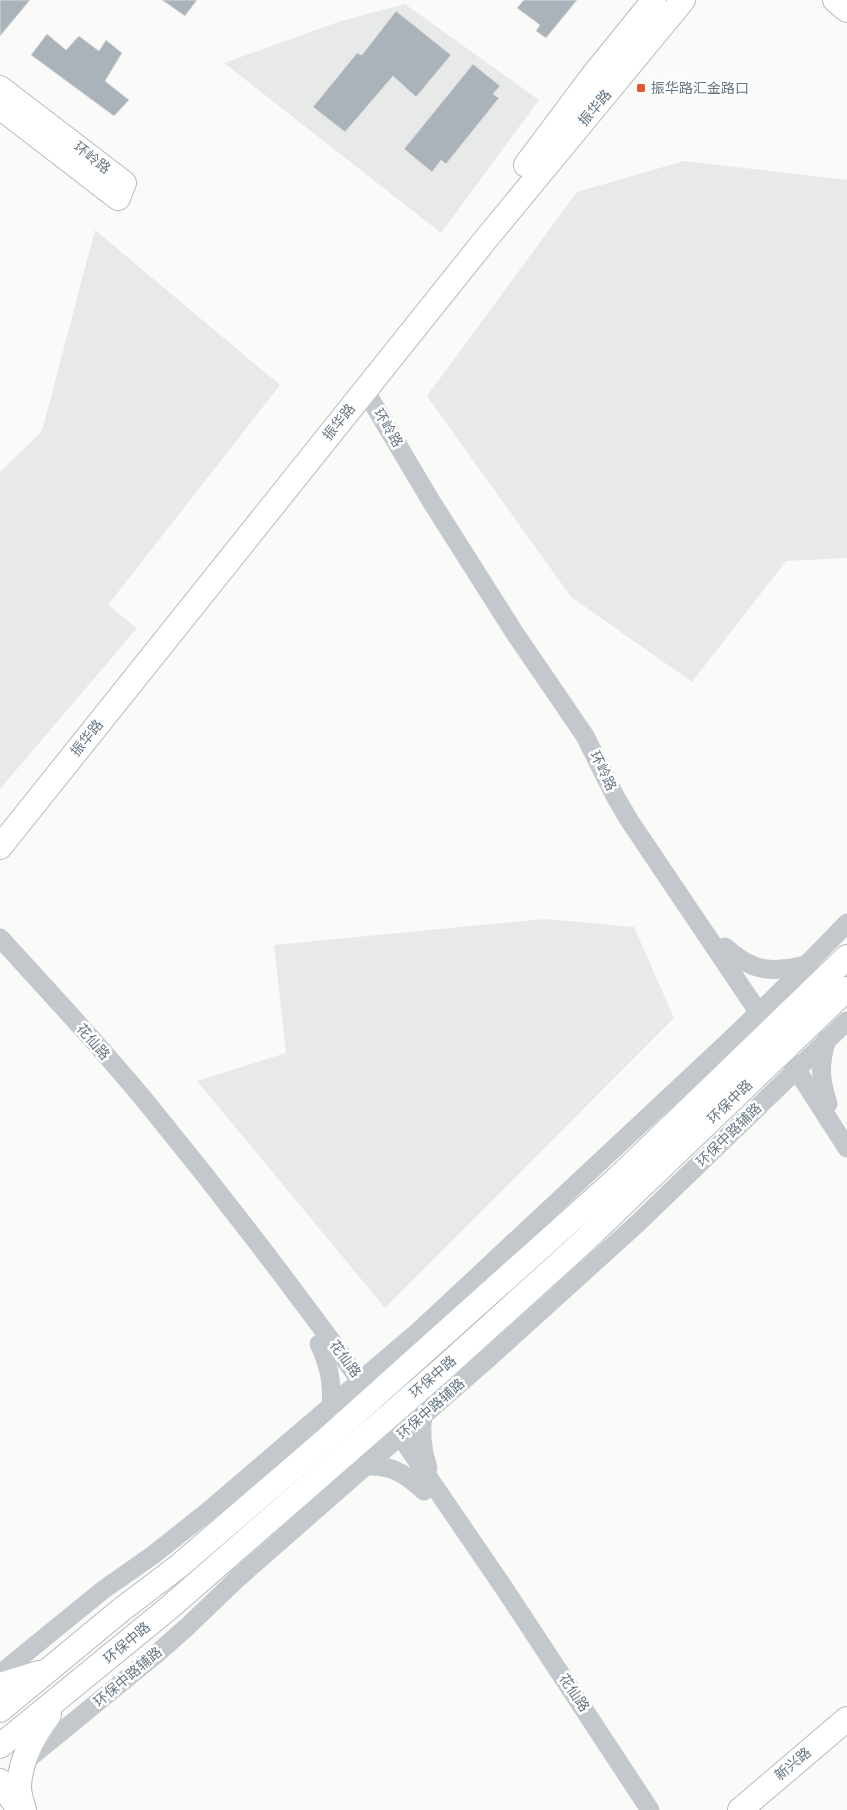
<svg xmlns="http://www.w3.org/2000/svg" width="847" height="1810" font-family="Signika,'Noto Sans SC',sans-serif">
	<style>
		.built { fill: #e8e9e9 }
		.building { fill: #aab3b9; stroke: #dcdcda }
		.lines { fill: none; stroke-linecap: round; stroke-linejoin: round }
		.major-casing { stroke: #b5babe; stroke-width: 26 }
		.minor { stroke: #c3c8cc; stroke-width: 19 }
		.major { stroke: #fff; stroke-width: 24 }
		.poi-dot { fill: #e4572e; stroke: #fff; stroke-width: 2 }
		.labels { text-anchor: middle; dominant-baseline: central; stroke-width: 5; stroke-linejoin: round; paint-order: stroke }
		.poi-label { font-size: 14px; fill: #657683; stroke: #fff; text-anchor: start }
		.street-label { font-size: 14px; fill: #657683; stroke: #fff }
	</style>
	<rect width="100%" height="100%" fill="#fafaf8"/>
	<g class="built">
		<path d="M405,4L539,100L441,233L224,63L341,21Z"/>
		<path d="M684,161L847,180V558L786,561L692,682L571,597L427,396L577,192Z"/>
		<path d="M95,230L280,385L108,605L137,628L0,789V472L42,431Z"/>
		<path d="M545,919L634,927L674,1018L385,1308L197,1081L286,1053L274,945Z"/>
	</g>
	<g class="building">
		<path d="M0,0H30L0,36Z"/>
		<path d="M162,0H197L185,16Z"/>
		<path d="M524,0H577L546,38L536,31L540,25L517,8Z"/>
		<path d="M396,11L451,55L416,97L393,76L345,132L313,107L357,53L362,55Z"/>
		<path d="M47,34L66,50L79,36L99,51L106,40L122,53L105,81L129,100L114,116L31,55Z"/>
		<path d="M473,64L500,86L493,94L499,98L446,164L441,160L432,172L404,149Z"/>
	</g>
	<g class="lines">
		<defs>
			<g id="major">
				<path d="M835,0L847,10"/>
				<path d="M0,88L124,183L118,198L0,107"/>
				<path d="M526,165L591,78L654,0"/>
				<path d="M0,847L486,239L683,0"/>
				<path d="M0,1685L39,1673"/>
				<path d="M0,1710L121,1610L179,1566L329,1437L619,1177L847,957"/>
				<path d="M0,1746L170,1607L445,1367L582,1243L847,989"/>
				<path d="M0,1781L19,1810"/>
				<path d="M24,1810C22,1803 19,1794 19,1787C20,1760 33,1736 49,1715"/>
				<path d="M740,1810L847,1719"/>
			</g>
		</defs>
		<use href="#major" class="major-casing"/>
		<g class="minor">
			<path d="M365,390L431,501L514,632L585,736L615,796L629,820L765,1022"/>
			<path d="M0,938C51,994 103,1049 151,1108C226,1200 298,1294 367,1390"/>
			<path d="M725,947C752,972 773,974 809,964"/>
			<path d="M827,1039C819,1064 820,1079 828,1104"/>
			<path d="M791,1061L847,1148"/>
			<path d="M319,1344C330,1367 334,1388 330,1413"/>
			<path d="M424,1409C420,1429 421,1448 428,1468"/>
			<path d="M394,1427L506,1591L650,1810"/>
			<path d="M359,1467C388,1463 404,1472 424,1491"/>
			<path d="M0,1674L103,1590L153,1555L206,1513L420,1330L728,1042L780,992L847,923"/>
			<path d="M23,1763L154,1656L187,1627L238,1578L491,1356L638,1223L847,1021"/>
		</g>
		<use href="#major" class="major"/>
	</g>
	<rect class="poi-dot" x="636" y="83" width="10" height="10" rx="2.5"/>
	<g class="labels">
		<g class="poi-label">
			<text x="651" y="88">振华路汇金路口</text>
		</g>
		<g class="street-label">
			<text transform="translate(595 108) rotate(-50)">振华路</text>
			<text transform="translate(92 158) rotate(38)">环岭路</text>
			<text transform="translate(339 422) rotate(-51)">振华路</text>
			<text transform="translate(388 428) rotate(59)">环岭路</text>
			<text transform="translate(87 738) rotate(-51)">振华路</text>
			<text transform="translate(603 771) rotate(64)">环岭路</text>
			<text transform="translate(93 1042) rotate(49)">花仙路</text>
			<text transform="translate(730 1102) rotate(-44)">环保中路</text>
			<text transform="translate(729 1135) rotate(-44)">环保中路辅路</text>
			<text transform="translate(345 1359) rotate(54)">花仙路</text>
			<text transform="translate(433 1377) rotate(-41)">环保中路</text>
			<text transform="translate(431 1409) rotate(-41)">环保中路辅路</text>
			<text transform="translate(127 1643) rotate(-40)">环保中路</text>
			<text transform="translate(128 1677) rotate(-40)">环保中路辅路</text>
			<text transform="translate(574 1693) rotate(56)">花仙路</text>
			<text transform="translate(793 1764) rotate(-40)">新兴路</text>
		</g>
	</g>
</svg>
